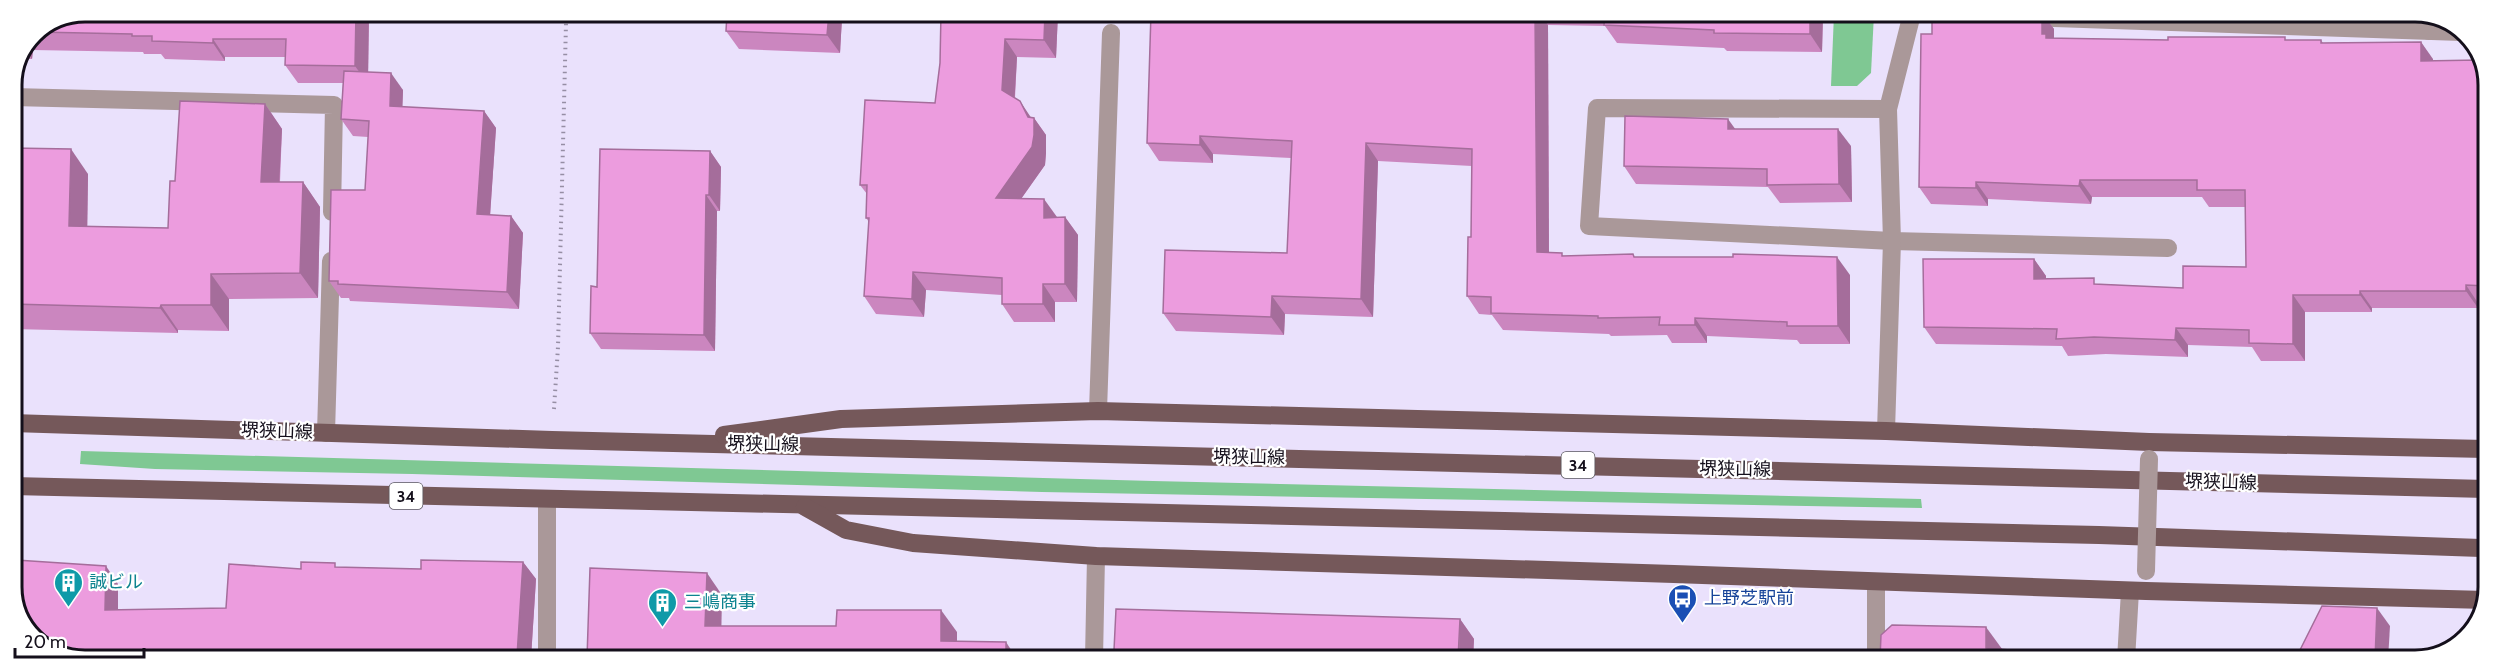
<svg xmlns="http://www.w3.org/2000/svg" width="2500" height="672" font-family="Cabin,'Noto Sans JP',sans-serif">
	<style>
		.green { fill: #7fc893 }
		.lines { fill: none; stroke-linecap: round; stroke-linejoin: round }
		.path { stroke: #968ea4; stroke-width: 4; stroke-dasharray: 1.5 4.5; stroke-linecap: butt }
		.lane { stroke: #aa9899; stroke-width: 18 }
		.street { stroke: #aa9899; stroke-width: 18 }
		.primary { stroke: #75585a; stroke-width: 18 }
		.street-bridge { stroke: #aa9899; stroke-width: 18 }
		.wall { fill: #cb86bf }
		.shaded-wall { fill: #a56d9b }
		.building { fill: #ec9cde; stroke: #a56d9b; stroke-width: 1.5 }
		.labels { text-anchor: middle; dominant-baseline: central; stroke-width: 4.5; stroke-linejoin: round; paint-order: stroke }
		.shield { fill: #fff; stroke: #5a575f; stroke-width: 1.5 }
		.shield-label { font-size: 16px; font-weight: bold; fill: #140f1b }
		.street-label { font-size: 18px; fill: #140f1b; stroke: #fff }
		.culture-label { font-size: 18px; fill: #0d838f; stroke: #fff; text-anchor: start }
		.transit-label { font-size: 18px; fill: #164399; stroke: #fff; text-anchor: start }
		.rim { fill: none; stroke: #140f1b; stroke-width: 3 }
	</style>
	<rect width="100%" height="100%" fill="#eae1fc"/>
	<g class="green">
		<path d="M1834,14H1874L1871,73L1857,86H1831Z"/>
		<path d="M81,451L1153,481L1921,499L1922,508L1042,492L412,474L155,469L80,464Z"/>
	</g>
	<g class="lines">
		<path class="path" d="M554,409L558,347L566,23"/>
		<path class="lane" d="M2429,31V14"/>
		<g class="street">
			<path d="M2022,17L2461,32"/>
			<path d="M12,97L334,105L332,212"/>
			<path d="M1888,109L1597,108L1589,226L1892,241L2168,248"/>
			<path d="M1098,411L1111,33"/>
			<path d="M1886,431L1892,241L1888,109L1912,14"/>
			<path d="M326,433L331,261"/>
			<path d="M547,499V658"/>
			<path d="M1094,659L1096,556"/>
			<path d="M1876,659V583"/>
			<path d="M2126,660L2130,591"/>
		</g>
		<g class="primary">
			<path d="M12,423L552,440L2486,489"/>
			<path d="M724,435L841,419L1098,411L1886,431L2149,442L2486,449"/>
			<path d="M12,486L2099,535L2481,548"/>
			<path d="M805,507L846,530L913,543L1096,556L1674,574L2146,591L2486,600"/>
		</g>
		<path class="street-bridge" d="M2146,571L2149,459"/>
	</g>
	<g class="wall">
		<path d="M85,12H369L368,72L403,90L402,107L484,111L496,128L490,215L511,216L523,233L519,309L350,301L349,298H341L329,281L365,190L368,137L353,136L341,119L343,83H298L285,65L286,57H225V61L165,59L161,54H144L143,52L33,50L32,59H23L34,33Z"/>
		<path d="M727,13H838L842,18L840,53L739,49L726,31Z"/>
		<path d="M941,13H1058L1056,58L1017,57L1015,98L1031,118H1034L1046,135V153L1045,165L1021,199L1057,218L1065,217L1078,235L1077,302H1055V322H1014L1002,304V295L926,290L924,317L876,314L864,296L869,222L866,218L867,194L860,185L935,103L940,63Z"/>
		<path d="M1151,13L1823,14L1822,52L1727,51L1724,48L1617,43L1605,26L1548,25L1549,252L1564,256L1636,257L1850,275V344H1800L1797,340L1707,336V343H1672L1667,335L1611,336L1609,334L1503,330L1492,315L1479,314L1467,296L1471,237L1472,166L1378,161L1373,317L1285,314L1284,335L1176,331L1163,313L1287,253L1291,158L1213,154V163L1159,161L1147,143Z"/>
		<path d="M1932,14H2043L2054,29V38L2168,40H2321L2323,43L2421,42L2433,61L2488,80L2487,303H2478V308H2372V312H2305V361H2261L2252,347L2188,345V357L2106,354L2068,356L2062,346L1936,344L1924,327L2034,259L2046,276V279L2098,284L2183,288L2246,267V207H2209L2202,197H2092L2091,204L1988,199V206L1931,204L1919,187L1932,34Z"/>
		<path d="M265,104L282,129L280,182H303L320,207L318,298L229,299V331L178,330V333L12,329V148L88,174L87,226L168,228L175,181Z"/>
		<path d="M1736,129L1851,146L1852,202L1780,203L1768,187L1636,184L1624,166Z"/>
		<path d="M710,151L721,167L720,211H717L715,351L601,349L590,333Z"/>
		<path d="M523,562L536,579L531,658H67L118,584V610L226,608L301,569L337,567L421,569Z"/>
		<path d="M1460,619L1474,639L1473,659H1120L1114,650Z"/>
	</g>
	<g class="shaded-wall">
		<path d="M356,12H369L368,84L355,66Z"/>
		<path d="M829,13H838L842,18L840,53L827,35Z"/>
		<path d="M1045,13H1058L1056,58L1044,40Z"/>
		<path d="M1535,13L1540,14L1548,25L1549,270L1537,252Z"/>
		<path d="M1810,14H1823L1822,52L1810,34Z"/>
		<path d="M2042,14H2043L2054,29V46L2042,34Z"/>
		<path d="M213,39L225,57V61L213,43Z"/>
		<path d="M1005,39L1017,57L1014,108L1002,90Z"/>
		<path d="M2421,42L2433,59V78L2421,61Z"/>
		<path d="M29,44L33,50L32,59L26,51Z"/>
		<path d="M391,73L403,90L402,123L390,106Z"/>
		<path d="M1020,101L1032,119L1034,118L1046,135V153L1045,165L1009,216L996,198L1028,117Z"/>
		<path d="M265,104L282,129L278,207L261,182Z"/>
		<path d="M484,111L496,128L489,231L477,214Z"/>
		<path d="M1728,119L1741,137L1728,129Z"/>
		<path d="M1838,129L1851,146L1852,202L1839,184Z"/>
		<path d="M1200,136L1213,154V163L1200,145Z"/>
		<path d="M1366,143L1378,161L1373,317L1361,299Z"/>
		<path d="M71,149L88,174L87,251L69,226Z"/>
		<path d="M710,151L721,167L720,211L709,195Z"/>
		<path d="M2080,180L2092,197L2091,204L2079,186Z"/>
		<path d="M303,182L320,207L318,298L300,273Z"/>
		<path d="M1976,182L1988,199V206L1976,188Z"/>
		<path d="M706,195L717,211L715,351L704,335Z"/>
		<path d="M1044,199L1057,217V236L1044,218Z"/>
		<path d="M511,216L523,233L519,309L507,292Z"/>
		<path d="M1065,217L1078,235L1077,302L1065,284Z"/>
		<path d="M1837,257L1850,275V344L1838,326Z"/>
		<path d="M2034,259L2046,276V296L2034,279Z"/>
		<path d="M913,272L926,290L924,317L912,299Z"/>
		<path d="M211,274L229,299V331L211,305Z"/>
		<path d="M1043,284L1055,302V322L1043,304Z"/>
		<path d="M2466,285L2478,303V308L2466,291Z"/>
		<path d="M2360,291L2372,308V312L2360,295Z"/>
		<path d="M2293,295L2305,312V361L2293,344Z"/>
		<path d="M1272,296L1285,314L1284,335L1271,317Z"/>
		<path d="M161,305L178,330V333L160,308Z"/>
		<path d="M1695,318L1707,336V343L1695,325Z"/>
		<path d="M2176,328L2188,345V357L2175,340Z"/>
		<path d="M523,562L536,579L531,658H519L517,656Z"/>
		<path d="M106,566L118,584V628L105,610Z"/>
		<path d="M707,573L722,595L721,648L705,626Z"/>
		<path d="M2377,608L2390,626L2388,660H2375Z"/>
		<path d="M941,610L957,632V658L941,641Z"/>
		<path d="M1460,619L1474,639L1473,659H1459Z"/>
		<path d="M1986,627L2005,653L1986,648Z"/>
		<path d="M1006,642L1017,659H1006Z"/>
		<path d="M1240,651L1245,659H1242L1239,656Z"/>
	</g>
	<g class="building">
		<path d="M85,12H356L355,66L285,65L286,39H213V43L152,41V36H132V34L37,32Z"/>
		<path d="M727,13H829L827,35L726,31Z"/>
		<path d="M941,13H1045L1044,40L1005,39L1002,90L1020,101L1028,117L1034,118V135L1032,147L996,198L1044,199V218L1065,217V284H1043V304H1002V278L913,272L912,299L864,296L869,218H866L867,185H860L865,100L935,103L940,63Z"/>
		<path d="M1151,13H1535L1537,252L1562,253V256L1633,254L1634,257H1733V254L1837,257L1838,326H1787V322L1695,318V325H1659L1660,317L1598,318V316L1491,313V297L1467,296L1468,237H1471L1472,149L1366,143L1361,299L1272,296L1271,317L1163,313L1165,250L1287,253L1292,141L1200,136V145L1147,143Z"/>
		<path d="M1605,14H1810V34L1714,33V30L1604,25Z"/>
		<path d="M1932,14H2042V34H2046V38L2168,40V37H2285V40H2321V43L2421,42V61L2479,60L2488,80L2487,286L2466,285V291H2360V295H2293V344L2249,343V330L2176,328L2175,340L2094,337L2056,339L2057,329L1924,327L1923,259H2034V279L2094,278V284L2183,288V266L2246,267L2245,190H2197V180H2080L2079,186L1976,182V188L1919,187L1921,34H1932Z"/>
		<path d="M344,71L391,73L390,106L484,111L477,214L511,216L507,292L338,284V281H329L331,190H365L369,121L341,119Z"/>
		<path d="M180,101L265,104L261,182H303L300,273L211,274V305H161L160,308L12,304V148L71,149L69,226L168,228L170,181H175Z"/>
		<path d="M1625,116L1728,119V129H1838L1839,184L1767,185V169L1624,166Z"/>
		<path d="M600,149L710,151L709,195H706L704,335L590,333L591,286L597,287Z"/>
		<path d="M16,560L106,566L105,610L226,608L229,564L301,569V562L335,563V567L421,569V560L523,562L517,656L479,654V658H67L30,635L12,592V575H15Z"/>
		<path d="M590,568L707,573L705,626H836L837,610H941V641L1006,642V659L587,658Z"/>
		<path d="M2322,606L2377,608L2375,660H2295Z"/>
		<path d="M1116,609L1460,619L1458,659L1240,651L1239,656L1232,655L1231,659H1182V653L1114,650Z"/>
		<path d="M1892,625L1986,627V648L2092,657V658L2088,660L1880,659L1881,635Z"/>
	</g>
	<defs>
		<symbol id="building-pin" viewBox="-11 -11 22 30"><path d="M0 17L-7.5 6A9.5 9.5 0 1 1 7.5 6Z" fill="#0f9aa8" stroke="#fff"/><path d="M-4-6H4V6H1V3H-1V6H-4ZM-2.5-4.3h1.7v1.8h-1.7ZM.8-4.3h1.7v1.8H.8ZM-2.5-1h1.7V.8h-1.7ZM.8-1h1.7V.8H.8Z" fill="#fff"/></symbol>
		<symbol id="bus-pin" viewBox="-11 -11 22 30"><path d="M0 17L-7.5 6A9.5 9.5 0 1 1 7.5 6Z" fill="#1a4fb4" stroke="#fff"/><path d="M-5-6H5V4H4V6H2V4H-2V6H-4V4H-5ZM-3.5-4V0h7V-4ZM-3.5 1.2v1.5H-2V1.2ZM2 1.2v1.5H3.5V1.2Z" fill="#fff"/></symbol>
	</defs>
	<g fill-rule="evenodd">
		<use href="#building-pin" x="52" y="566" width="33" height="45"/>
		<use href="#bus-pin" x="1666" y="582" width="33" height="45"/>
		<use href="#building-pin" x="646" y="586" width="33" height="45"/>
	</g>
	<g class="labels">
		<g class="shield">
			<rect x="1561.5" y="452" width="33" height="26" rx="4.5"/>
			<rect x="389.5" y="483" width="33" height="26" rx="4.5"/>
		</g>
		<g class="shield-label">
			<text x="1578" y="465">34</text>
			<text x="406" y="496">34</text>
		</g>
		<g class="street-label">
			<text transform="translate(277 431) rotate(2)">堺狭山線</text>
			<text transform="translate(763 444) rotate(1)">堺狭山線</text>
			<text transform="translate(1249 457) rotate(1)">堺狭山線</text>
			<text transform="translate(1735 469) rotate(1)">堺狭山線</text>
			<text transform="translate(2221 482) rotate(2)">堺狭山線</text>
		</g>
		<g class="culture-label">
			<text x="89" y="582">誠ビル</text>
			<text x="684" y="602">三嶋商事</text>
		</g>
		<g class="transit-label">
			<text x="1704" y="598">上野芝駅前</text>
		</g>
	</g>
	<path d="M0 0H2500V672H0ZM85 22H2415A63 63 0 0 1 2478 85V587A63 63 0 0 1 2415 650H85A63 63 0 0 1 22 587V85A63 63 0 0 1 85 22Z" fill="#fff" fill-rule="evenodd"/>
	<path class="rim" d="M85 22H2415A63 63 0 0 1 2478 85V587A63 63 0 0 1 2415 650H85A63 63 0 0 1 22 587V85A63 63 0 0 1 85 22Z"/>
	<path d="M15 648v9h129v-9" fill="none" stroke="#140f1b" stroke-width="3"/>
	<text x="24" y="648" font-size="18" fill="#140f1b" stroke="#ffffff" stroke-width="4.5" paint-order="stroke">20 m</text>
</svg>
